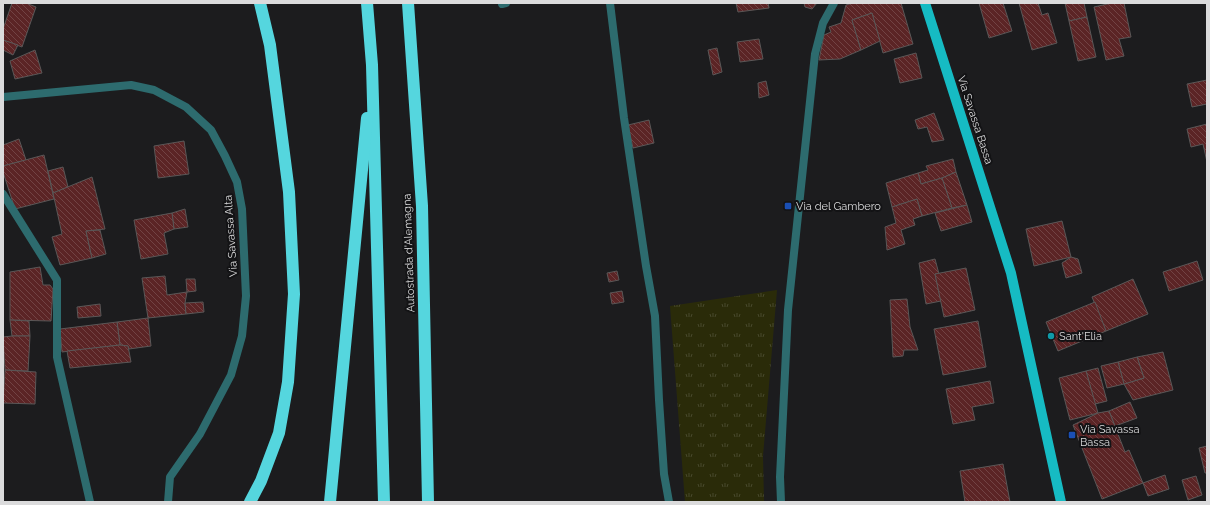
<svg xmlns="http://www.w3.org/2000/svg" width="1210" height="505" font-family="Raleway,sans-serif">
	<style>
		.grass { fill: url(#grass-tufts) }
		.building { fill: url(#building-back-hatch); stroke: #5a5757 }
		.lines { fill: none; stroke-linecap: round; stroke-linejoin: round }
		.minor { stroke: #2d6b6e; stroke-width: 8 }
		.primary { stroke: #16bbc3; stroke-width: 10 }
		.motorway { stroke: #55d6de; stroke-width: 12 }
		.transit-dot { fill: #1a4fb4; stroke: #131315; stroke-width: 1.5 }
		.culture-dot { fill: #0f9aa8; stroke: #131315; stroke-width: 1.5 }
		.labels { text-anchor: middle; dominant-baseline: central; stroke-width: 4; stroke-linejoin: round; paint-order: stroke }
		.street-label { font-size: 11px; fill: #dbdbdc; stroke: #131315 }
		.poi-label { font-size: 11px; fill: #dbdbdc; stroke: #131315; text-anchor: start }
	</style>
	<defs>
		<pattern id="grass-tufts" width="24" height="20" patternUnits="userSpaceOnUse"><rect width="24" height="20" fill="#2a2b09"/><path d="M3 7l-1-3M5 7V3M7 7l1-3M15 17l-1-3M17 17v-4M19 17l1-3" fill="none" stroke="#48492c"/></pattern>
		<pattern id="building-back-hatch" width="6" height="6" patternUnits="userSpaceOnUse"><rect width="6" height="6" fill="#5b2425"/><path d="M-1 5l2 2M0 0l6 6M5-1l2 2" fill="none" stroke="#724344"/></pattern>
	</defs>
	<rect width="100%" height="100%" fill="#1c1c1e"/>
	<path class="grass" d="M777,290L763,456L764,502H685L670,306Z"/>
	<g class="building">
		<path d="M12,3H26L36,7L22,47L3,40V29Z"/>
		<path d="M736,3H768L769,8L738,12Z"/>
		<path d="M804,3H817L812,9L805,7Z"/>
		<path d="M853,3H901L913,44L883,53L872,13L852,20L861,50L840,59L819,60L824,35L831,32L829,27L841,23L846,5Z"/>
		<path d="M979,3H1003L1012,31L989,38Z"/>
		<path d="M1019,3H1038L1042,15L1048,13L1057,43L1032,50Z"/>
		<path d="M1065,3H1084L1087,17L1069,21Z"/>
		<path d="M1112,3H1124L1131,37L1119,39L1124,56L1106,60L1094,7Z"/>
		<path d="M872,13L880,41L861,50L852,20Z"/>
		<path d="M1087,17L1096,57L1078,61L1069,21Z"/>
		<path d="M759,39L763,59L740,62L737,42Z"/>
		<path d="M3,40L18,45L13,55L3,50Z"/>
		<path d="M717,48L722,72L713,75L708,50Z"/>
		<path d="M35,50L42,73L15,79L10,61Z"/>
		<path d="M916,53L922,78L900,83L894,59Z"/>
		<path d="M1207,80V104L1192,107L1187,84Z"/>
		<path d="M766,81L769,95L759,98L758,83Z"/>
		<path d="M934,113L944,140L932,142L927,127L918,129L915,120Z"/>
		<path d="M649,120L654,143L633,148L628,125Z"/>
		<path d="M1207,124V162L1203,144L1191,147L1187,129Z"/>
		<path d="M19,139L26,160L3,166V145Z"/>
		<path d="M184,141L189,174L158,178L154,146Z"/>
		<path d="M44,155L54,199L15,209L3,172V166Z"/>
		<path d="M953,159L956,172L942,178L921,184L918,173L928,170L926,166Z"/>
		<path d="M63,167L68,187L53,193L48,171Z"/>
		<path d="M956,172L967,205L952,208L942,178Z"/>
		<path d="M918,173L921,184L942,178L952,208L922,216L917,199L892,207L886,183Z"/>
		<path d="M92,177L105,229L86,231L92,258L60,265L52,237L62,234L53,193Z"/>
		<path d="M917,199L922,216L913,219L915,225L901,230L905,244L887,250L885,227L896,223L892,207Z"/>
		<path d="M967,205L972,222L941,231L935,213Z"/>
		<path d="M185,209L188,227L174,229L172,213Z"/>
		<path d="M172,213L174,229L164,233L168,254L141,259L134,220Z"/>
		<path d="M1062,221L1071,257L1034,266L1026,229Z"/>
		<path d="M100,230L106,254L92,258L86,231Z"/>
		<path d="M1071,257L1078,259L1082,273L1066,278L1062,263Z"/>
		<path d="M935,259L939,274H935L941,301L926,304L919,263Z"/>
		<path d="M1197,261L1203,280L1169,291L1163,272Z"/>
		<path d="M40,267L43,285H50L53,289L51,321L10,320V272Z"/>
		<path d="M966,268L975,310L944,317L935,274Z"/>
		<path d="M617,271L619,280L609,282L607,273Z"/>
		<path d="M165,276L167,295L187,292L185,303L186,314L148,318L142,278Z"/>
		<path d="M186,279H195L196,291L187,292Z"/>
		<path d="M1133,279L1148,314L1106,331L1092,297Z"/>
		<path d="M622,291L624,302L612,304L610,293Z"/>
		<path d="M907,299L910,327L918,350H904L903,356L893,357L890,300Z"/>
		<path d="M203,302L204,312L186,314L185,303Z"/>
		<path d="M1095,302L1106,331L1058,351L1046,322Z"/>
		<path d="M100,304L101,316L78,318L77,307Z"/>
		<path d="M148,318L151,346L129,349L128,346L120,345L117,322Z"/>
		<path d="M10,320L29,321L30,336H12Z"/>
		<path d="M978,321L986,367L943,375L934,329Z"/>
		<path d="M117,322L120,345L62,352L60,329Z"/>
		<path d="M12,336H30L28,371L5,370L3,337Z"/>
		<path d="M120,345L128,346L131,362L70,368L67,351Z"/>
		<path d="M1163,352L1173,390L1133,400L1124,384L1144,378L1137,357Z"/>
		<path d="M1137,357L1144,378L1124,384L1118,362Z"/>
		<path d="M1118,362L1124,384L1107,388L1101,366Z"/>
		<path d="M1098,368L1107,401L1095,404L1086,371Z"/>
		<path d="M5,370L36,372L35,404L3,403Z"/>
		<path d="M1086,371L1098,413L1070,420L1059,378Z"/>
		<path d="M990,381L994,403L972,407L975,420L953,424L946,389Z"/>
		<path d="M1130,402L1137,418L1115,426L1109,411Z"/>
		<path d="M1109,411L1125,452L1129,450L1143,483L1102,499L1073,425L1098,413Z"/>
		<path d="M1207,446V473H1205L1199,448Z"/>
		<path d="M1003,464L1010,502H965L960,471Z"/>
		<path d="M1165,475L1169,489L1148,496L1143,483Z"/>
		<path d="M1196,476L1202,495L1188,500L1182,480Z"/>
	</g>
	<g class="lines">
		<g class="minor">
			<path d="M610,3L624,118L646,266L655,316L659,400L664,474L669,502"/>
			<path d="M502,4L506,3"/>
			<path d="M3,97L131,85L154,90L186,107L211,130L225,156L237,182L242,209L246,296L242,336L231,375L200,434L170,477L168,502"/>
			<path d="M3,194L57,280V357L90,502"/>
			<path d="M781,502L780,477L788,310L815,54L823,23L834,3"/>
		</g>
		<path class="primary" d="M925,3L1011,273L1061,502"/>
		<g class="motorway">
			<path d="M367,3L372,65L384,502"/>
			<path d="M408,3L422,206L428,502"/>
			<path d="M250,502L261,481L279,433L288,382L294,294L289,192L270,45L260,3"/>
			<path d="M330,502L367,118"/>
		</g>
	</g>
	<g class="transit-dot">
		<rect x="784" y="202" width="8" height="8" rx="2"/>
		<rect x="1068" y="431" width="8" height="8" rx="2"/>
	</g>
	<circle class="culture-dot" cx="1051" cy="336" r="4"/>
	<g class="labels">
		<g class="street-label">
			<text transform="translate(975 120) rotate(72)">Via Savassa Bassa</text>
			<text transform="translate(231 236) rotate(-94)">Via Savassa Alta</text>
			<text transform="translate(409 253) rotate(-92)">Autostrada d'Alemagna</text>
		</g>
		<g class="poi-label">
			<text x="796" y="206">Via del Gambero</text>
			<text x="1059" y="336">Sant'Elia</text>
			<text x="1080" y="429">Via Savassa<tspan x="1080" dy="13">Bassa</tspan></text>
		</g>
	</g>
	<rect width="1210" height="505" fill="none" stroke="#dbdbdc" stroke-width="8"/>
</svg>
